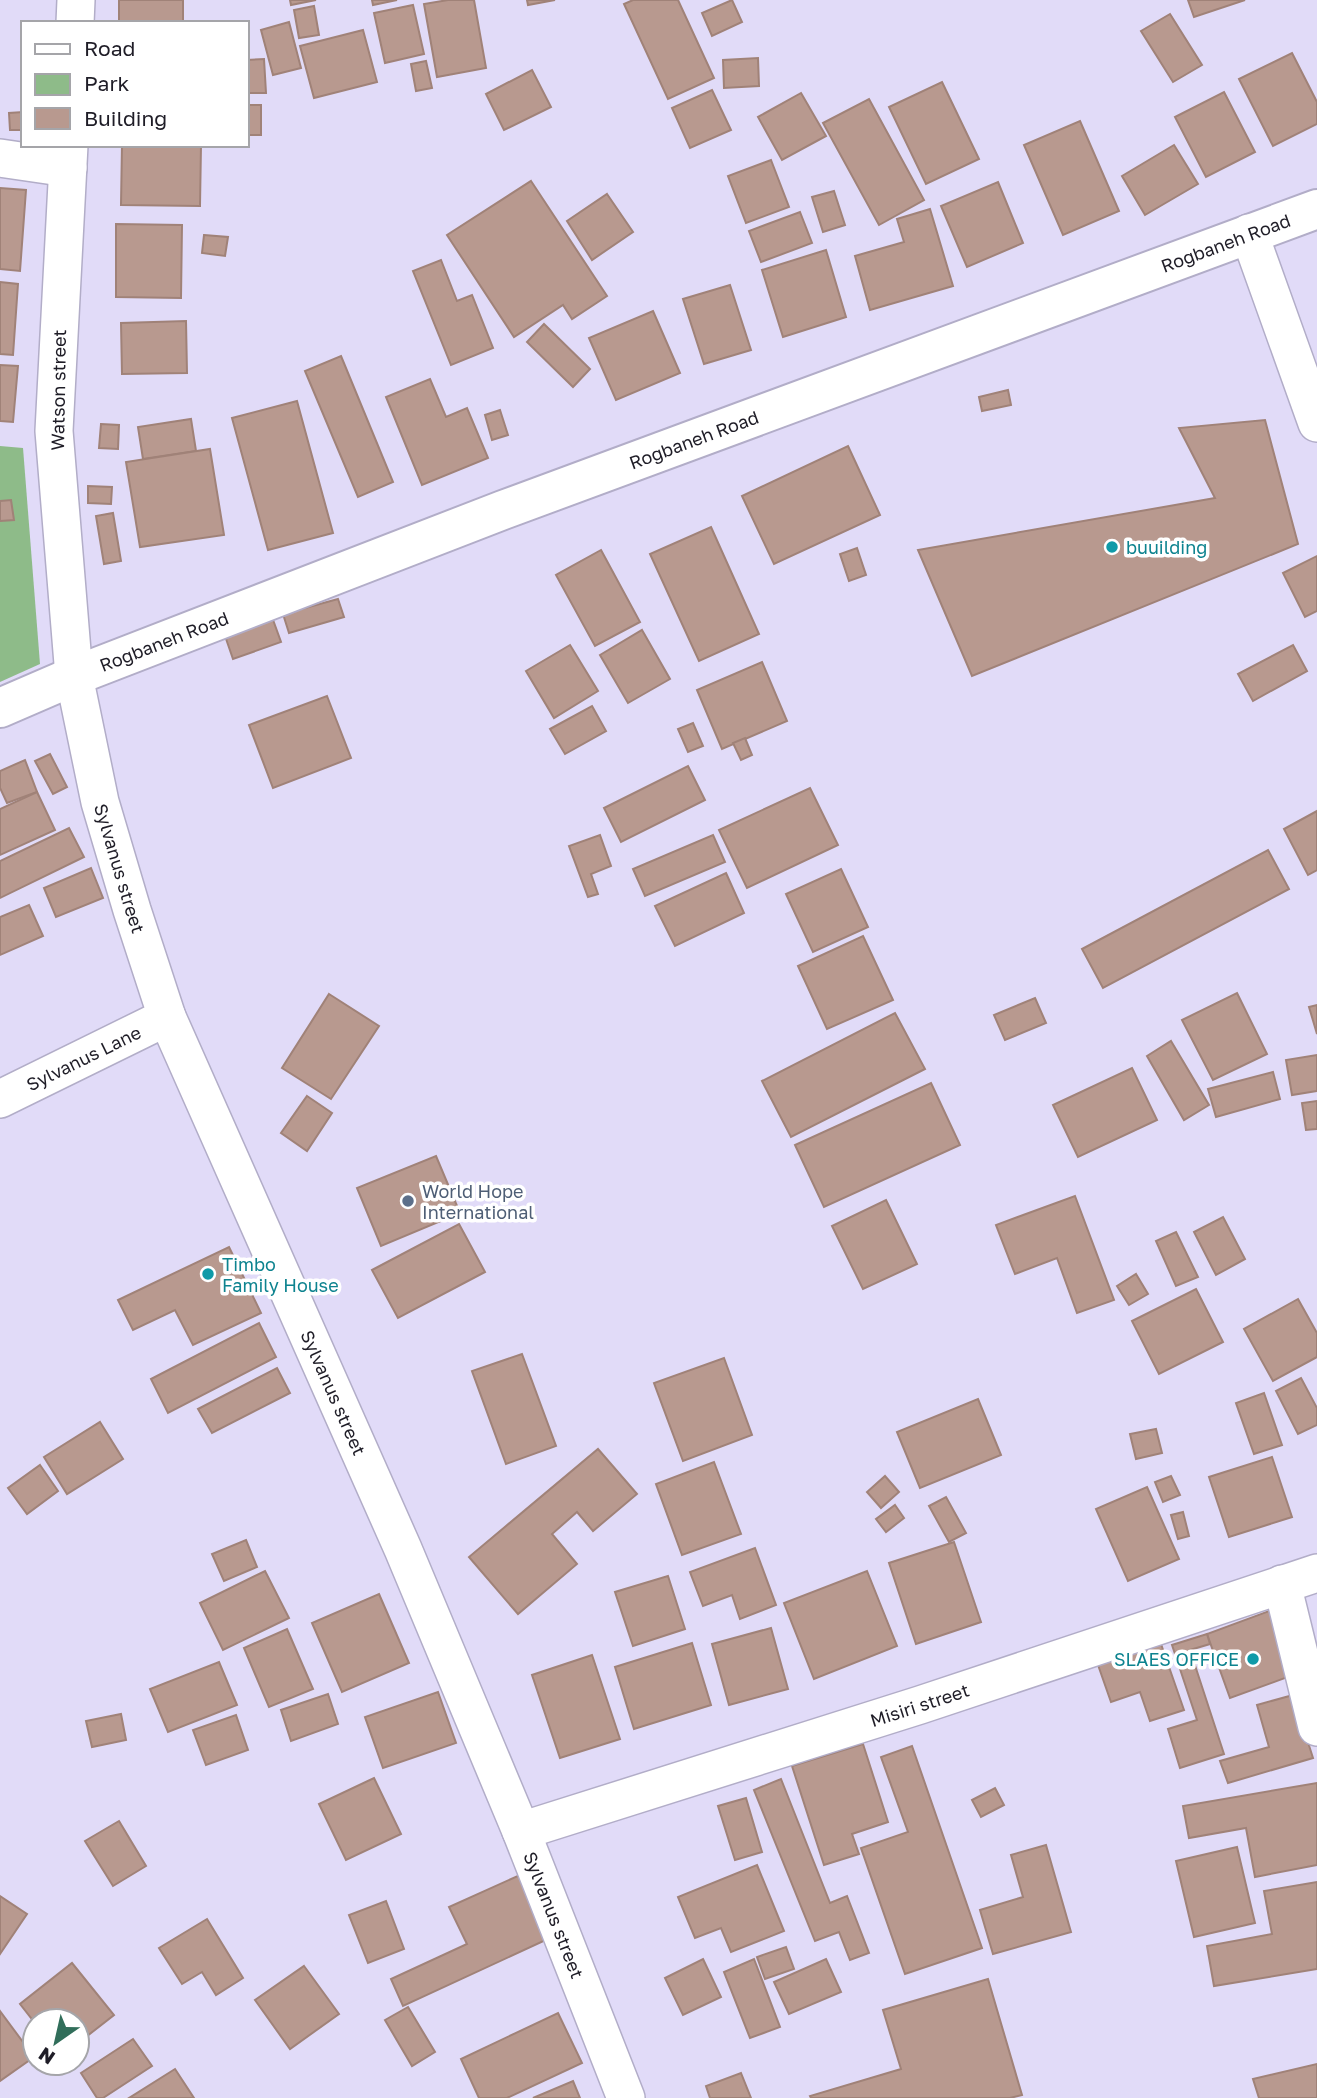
<svg xmlns="http://www.w3.org/2000/svg" width="1317" height="2098" font-family="'Golos Text',sans-serif">
	<style>
		.green { fill: #8ebb89 }
		.building { fill: #b8998f; stroke: #a08278; stroke-width: 2 }
		.lines { fill: none; stroke-linecap: round; stroke-linejoin: round }
		.minor-casing { stroke: #b2adc8; stroke-width: 40 }
		.major-casing { stroke: #b2adc8; stroke-width: 42 }
		.minor { stroke: #fff; stroke-width: 37 }
		.major { stroke: #fff; stroke-width: 38 }
		.culture-dot { fill: #0f9aa8; stroke: #fff; stroke-width: 2.5 }
		.service-dot { fill: #5c6f8a; stroke: #fff; stroke-width: 2.5 }
		.labels { text-anchor: middle; dominant-baseline: central; stroke-width: 7; stroke-linejoin: round; paint-order: stroke }
		.street-label { font-size: 18px; fill: #1f1d27; stroke: #fff }
		.culture-label { font-size: 18px; fill: #0d838f; stroke: #fff; text-anchor: start }
		.service-label { font-size: 18px; fill: #4e5e75; stroke: #fff; text-anchor: start }
	</style>
	<rect width="100%" height="100%" fill="#e1dbf8"/>
	<path class="green" d="M0,446L23,448L40,664L0,682Z"/>
	<g class="building">
		<rect x="119" y="0" width="64" height="23"/>
		<path d="M290,0H316L291,5Z"/>
		<path d="M372,0H397L373,5Z"/>
		<path d="M448,0H474L486,68L437,77L424,4Z"/>
		<path d="M527,0H555L528,5Z"/>
		<path d="M633,0H678L714,78L668,99L624,4Z"/>
		<path d="M732,0L742,22L712,36L702,13Z"/>
		<path d="M1188,0H1245L1194,17Z"/>
		<path d="M413,5L424,54L385,63L374,13Z"/>
		<path d="M314,6L319,35L299,38L294,10Z"/>
		<path d="M1170,14L1202,65L1173,82L1141,31Z"/>
		<path d="M289,22L301,68L273,75L261,30Z"/>
		<path d="M363,30L377,82L314,98L300,46Z"/>
		<path d="M1292,53L1317,102V124L1273,146L1239,79Z"/>
		<path d="M758,58L759,86L724,88L723,60Z"/>
		<path d="M264,59L266,93H247V60Z"/>
		<path d="M426,61L432,88L416,91L411,64Z"/>
		<path d="M532,70L551,107L504,130L486,94Z"/>
		<path d="M942,82L979,159L926,184L889,107Z"/>
		<path d="M712,90L731,130L690,148L672,108Z"/>
		<path d="M1224,92L1255,152L1206,177L1175,117Z"/>
		<path d="M801,93L826,136L782,160L758,117Z"/>
		<path d="M869,99L924,200L879,225L823,123Z"/>
		<rect x="247" y="105" width="14" height="30"/>
		<path d="M23,112V130H10L9,113Z"/>
		<path d="M1080,121L1119,211L1063,235L1024,145Z"/>
		<path d="M122,145H201L200,206L121,205Z"/>
		<path d="M1174,145L1198,184L1145,215L1122,176Z"/>
		<path d="M771,160L789,207L746,223L728,176Z"/>
		<path d="M531,181L607,296L572,319L563,305L514,337L447,235Z"/>
		<path d="M998,182L1023,243L967,267L941,206Z"/>
		<path d="M0,188L26,190L20,271L0,269Z"/>
		<path d="M834,191L845,225L823,232L812,197Z"/>
		<path d="M607,194L633,232L592,260L567,221Z"/>
		<path d="M930,209L953,286L870,310L855,256L904,242L897,219Z"/>
		<path d="M800,212L812,243L761,262L749,231Z"/>
		<path d="M116,224L182,225L181,298L116,297Z"/>
		<path d="M204,235L228,237L225,256L202,253Z"/>
		<path d="M826,250L846,317L783,337L762,270Z"/>
		<path d="M441,260L457,301L472,295L493,348L451,365L413,271Z"/>
		<path d="M0,282L18,284L13,355L0,354Z"/>
		<path d="M730,285L751,350L704,364L683,299Z"/>
		<path d="M653,311L680,373L616,400L589,338Z"/>
		<path d="M186,321L187,373L122,374L121,323Z"/>
		<path d="M544,324L590,369L573,387L527,342Z"/>
		<path d="M341,356L393,482L358,497L305,371Z"/>
		<path d="M0,365L18,366L13,422L0,421Z"/>
		<path d="M430,379L446,417L467,408L488,458L422,485L386,397Z"/>
		<path d="M1008,390L1011,405L982,411L979,397Z"/>
		<path d="M297,401L333,533L268,550L232,418Z"/>
		<path d="M500,410L508,435L492,440L485,415Z"/>
		<path d="M191,419L196,451L143,459L138,427Z"/>
		<path d="M1265,420L1298,544L972,676L918,550L1215,498L1179,428Z"/>
		<path d="M101,424L119,425L118,449L99,448Z"/>
		<path d="M848,446L880,515L774,564L742,496Z"/>
		<path d="M210,449L224,535L140,547L126,462Z"/>
		<path d="M88,486L112,487L111,504L88,503Z"/>
		<path d="M11,500L14,520L0,521V501Z"/>
		<path d="M113,513L121,561L104,564L96,516Z"/>
		<path d="M711,527L759,634L699,661L650,554Z"/>
		<path d="M857,548L866,575L849,581L840,554Z"/>
		<path d="M601,550L640,622L595,646L556,575Z"/>
		<path d="M1317,556V611L1305,617L1283,573Z"/>
		<path d="M338,599L344,617L289,633L283,614Z"/>
		<path d="M272,617L281,642L233,659L224,633Z"/>
		<path d="M642,630L670,679L628,703L600,655Z"/>
		<path d="M570,645L598,691L554,718L526,671Z"/>
		<path d="M1293,645L1307,671L1253,701L1238,674Z"/>
		<path d="M762,662L787,721L722,749L697,690Z"/>
		<path d="M327,696L351,758L273,788L249,725Z"/>
		<path d="M592,706L606,731L565,754L550,729Z"/>
		<path d="M693,723L703,746L688,752L678,729Z"/>
		<path d="M745,738L752,755L741,760L733,743Z"/>
		<path d="M50,754L67,787L53,794L35,761Z"/>
		<path d="M25,760L37,792L7,803L0,788V771Z"/>
		<path d="M688,766L705,800L621,842L604,808Z"/>
		<path d="M810,788L838,845L747,888L719,830Z"/>
		<path d="M37,792L55,830L0,855V809Z"/>
		<path d="M1317,811V870L1308,875L1284,829Z"/>
		<path d="M69,828L84,857L0,898V861Z"/>
		<path d="M600,835L611,866L591,874L598,894L588,897L569,846Z"/>
		<path d="M713,835L725,862L645,896L633,869Z"/>
		<path d="M1268,850L1289,889L1103,988L1082,949Z"/>
		<path d="M91,868L103,898L56,917L44,888Z"/>
		<path d="M841,869L868,927L813,952L786,894Z"/>
		<path d="M726,873L744,913L675,946L655,906Z"/>
		<path d="M29,905L43,936L0,955V917Z"/>
		<path d="M863,936L893,1000L827,1029L798,966Z"/>
		<path d="M1237,993L1267,1054L1213,1080L1182,1020Z"/>
		<path d="M329,994L379,1026L331,1099L282,1068Z"/>
		<path d="M1035,998L1046,1023L1005,1040L994,1015Z"/>
		<path d="M1317,1005V1034L1309,1007Z"/>
		<path d="M895,1013L925,1069L791,1137L762,1081Z"/>
		<path d="M1171,1041L1209,1105L1184,1120L1147,1056Z"/>
		<path d="M1317,1055V1091L1292,1095L1286,1060Z"/>
		<path d="M1132,1068L1157,1120L1078,1157L1053,1105Z"/>
		<path d="M1273,1072L1280,1099L1216,1117L1208,1089Z"/>
		<path d="M931,1083L960,1145L824,1207L795,1145Z"/>
		<path d="M307,1096L332,1113L307,1151L281,1133Z"/>
		<path d="M1317,1101V1129L1306,1130L1302,1103Z"/>
		<path d="M436,1156L460,1213L381,1246L357,1188Z"/>
		<path d="M1075,1196L1114,1300L1077,1313L1057,1258L1015,1274L996,1225Z"/>
		<path d="M886,1200L917,1264L863,1289L832,1226Z"/>
		<path d="M1223,1217L1245,1259L1216,1275L1194,1232Z"/>
		<path d="M459,1224L485,1272L398,1318L372,1270Z"/>
		<path d="M1176,1232L1198,1277L1176,1286L1156,1241Z"/>
		<path d="M229,1247L261,1313L193,1345L175,1310L133,1330L118,1300Z"/>
		<path d="M1136,1274L1148,1294L1129,1305L1117,1286Z"/>
		<path d="M1196,1289L1223,1342L1159,1374L1132,1321Z"/>
		<path d="M1298,1299L1317,1333V1357L1273,1381L1244,1329Z"/>
		<path d="M259,1323L276,1357L168,1413L151,1379Z"/>
		<path d="M522,1354L556,1446L506,1464L472,1371Z"/>
		<path d="M724,1358L752,1435L683,1461L654,1383Z"/>
		<path d="M277,1368L290,1393L212,1433L198,1409Z"/>
		<path d="M1301,1378L1317,1408V1425L1298,1434L1276,1391Z"/>
		<path d="M1264,1393L1282,1445L1254,1454L1236,1403Z"/>
		<path d="M978,1399L1001,1455L920,1488L897,1432Z"/>
		<path d="M100,1422L123,1459L67,1494L44,1457Z"/>
		<path d="M1156,1429L1162,1453L1136,1459L1130,1434Z"/>
		<path d="M598,1449L637,1494L593,1531L577,1512L552,1534L577,1564L518,1614L469,1557Z"/>
		<path d="M1272,1457L1292,1517L1229,1537L1209,1477Z"/>
		<path d="M714,1462L741,1534L682,1555L656,1484Z"/>
		<path d="M40,1465L58,1491L27,1514L8,1488Z"/>
		<path d="M885,1476L899,1492L881,1508L867,1492Z"/>
		<path d="M1171,1476L1180,1495L1163,1502L1155,1482Z"/>
		<path d="M1147,1487L1179,1559L1128,1581L1096,1509Z"/>
		<path d="M946,1497L966,1533L949,1542L929,1506Z"/>
		<path d="M895,1505L904,1518L886,1532L876,1519Z"/>
		<path d="M1183,1512L1189,1536L1178,1539L1171,1515Z"/>
		<path d="M246,1540L257,1567L224,1581L212,1554Z"/>
		<path d="M954,1542L981,1622L916,1644L889,1563Z"/>
		<path d="M755,1548L776,1605L740,1619L732,1595L703,1606L690,1572Z"/>
		<path d="M265,1571L289,1618L223,1650L200,1603Z"/>
		<path d="M867,1571L897,1646L814,1679L784,1603Z"/>
		<path d="M668,1576L685,1629L633,1646L615,1592Z"/>
		<path d="M379,1594L409,1663L342,1692L312,1623Z"/>
		<path d="M1272,1610L1296,1674L1230,1698L1207,1634Z"/>
		<path d="M771,1628L788,1689L729,1705L712,1644Z"/>
		<path d="M287,1629L313,1689L269,1707L244,1648Z"/>
		<path d="M1207,1634L1210,1644L1190,1650L1224,1754L1180,1768L1168,1729L1197,1720L1172,1645Z"/>
		<path d="M692,1643L711,1705L634,1729L615,1667Z"/>
		<path d="M1161,1644L1184,1710L1150,1721L1140,1692L1111,1702L1098,1665Z"/>
		<path d="M592,1655L620,1739L560,1758L532,1675Z"/>
		<path d="M219,1662L237,1705L168,1732L150,1689Z"/>
		<path d="M438,1692L456,1743L383,1768L365,1717Z"/>
		<path d="M328,1694L338,1724L291,1741L281,1710Z"/>
		<path d="M1293,1695L1313,1758L1228,1783L1220,1761L1269,1747L1257,1705Z"/>
		<path d="M121,1714L126,1740L92,1747L86,1721Z"/>
		<path d="M236,1715L248,1750L206,1765L193,1730Z"/>
		<path d="M863,1744L888,1822L852,1834L859,1854L824,1865L792,1766Z"/>
		<path d="M912,1746L982,1948L905,1974L861,1848L908,1832L881,1757Z"/>
		<path d="M374,1778L401,1834L346,1860L319,1804Z"/>
		<path d="M781,1779L830,1903L847,1896L869,1953L850,1960L839,1932L815,1941L754,1790Z"/>
		<path d="M1317,1783V1865L1255,1877L1246,1828L1189,1838L1183,1806Z"/>
		<path d="M995,1788L1004,1805L981,1817L972,1800Z"/>
		<path d="M746,1798L762,1852L735,1860L718,1806Z"/>
		<path d="M119,1821L146,1866L113,1886L85,1841Z"/>
		<path d="M1046,1845L1071,1932L993,1954L980,1910L1023,1897L1011,1855Z"/>
		<path d="M1237,1847L1255,1923L1194,1937L1176,1861Z"/>
		<path d="M757,1865L784,1931L731,1952L721,1928L695,1938L678,1897Z"/>
		<path d="M520,1875L550,1938L403,2006L391,1979L467,1944L449,1907Z"/>
		<path d="M1317,1882V1969L1214,1986L1207,1946L1272,1934L1264,1891Z"/>
		<path d="M0,1896L27,1914L0,1954Z"/>
		<path d="M386,1901L404,1949L368,1963L349,1915Z"/>
		<path d="M207,1919L243,1978L216,1995L202,1972L182,1984L159,1948Z"/>
		<path d="M786,1947L794,1969L765,1979L757,1957Z"/>
		<path d="M703,1959L721,1997L683,2015L665,1978Z"/>
		<path d="M754,1959L780,2027L750,2038L724,1972Z"/>
		<path d="M826,1959L841,1992L789,2014L774,1982Z"/>
		<path d="M72,1963L114,2015L77,2044V2021H35V2023L20,2004Z"/>
		<path d="M304,1966L339,2014L290,2049L255,2000Z"/>
		<path d="M988,1979L1022,2095L1010,2098H811L810,2096L901,2069L883,2010Z"/>
		<path d="M408,2007L435,2052L412,2066L385,2020Z"/>
		<path d="M0,2011L34,2057L0,2081Z"/>
		<path d="M558,2013L582,2063L507,2098H479L461,2059Z"/>
		<path d="M133,2039L152,2066L103,2098H97L81,2073Z"/>
		<path d="M1317,2064V2098H1259L1253,2079Z"/>
		<path d="M175,2069L194,2098H129Z"/>
		<path d="M741,2073L751,2098H710L706,2086Z"/>
		<path d="M573,2081L580,2098H533Z"/>
	</g>
	<g class="lines">
		<defs>
			<g id="minor">
				<path d="M75,23L76,0"/>
				<path id="s1" d="M69,145L54,431L74,676L100,802L132,910L167,1017L403,1549L521,1831L626,2098"/>
				<path d="M0,158L68,168"/>
				<path d="M1249,233L1317,423"/>
				<path id="s2" d="M0,1099L167,1017"/>
				<path d="M1282,1584L1317,1727"/>
				<path id="s3" d="M521,1831L920,1705L1317,1573"/>
			</g>
			<g id="major">
				<path id="s4" d="M0,708L74,676L503,510L1317,209"/>
			</g>
		</defs>
		<use href="#minor" class="minor-casing"/>
		<use href="#major" class="major-casing"/>
		<use href="#minor" class="minor"/>
		<use href="#major" class="major"/>
	</g>
	<g class="culture-dot">
		<circle cx="1112" cy="547" r="7"/>
		<circle cx="208" cy="1274" r="7"/>
		<circle cx="1253" cy="1659" r="7"/>
	</g>
	<circle class="service-dot" cx="408" cy="1201" r="7"/>
	<g class="labels">
		<g class="street-label">
			<text stroke="none"><textPath href="#s4" startOffset="1311">Rogbaneh Road</textPath></text>
			<text transform="translate(58 390) rotate(-89)">Watson street</text>
			<text stroke="none"><textPath href="#s4" startOffset="744">Rogbaneh Road</textPath></text>
			<text stroke="none"><textPath href="#s4" startOffset="177">Rogbaneh Road</textPath></text>
			<text stroke="none"><textPath href="#s1" startOffset="730">Sylvanus street</textPath></text>
			<text stroke="none"><textPath href="#s2" startOffset="93">Sylvanus Lane</textPath></text>
			<text stroke="none"><textPath href="#s1" startOffset="1297">Sylvanus street</textPath></text>
			<text stroke="none"><textPath href="#s3" startOffset="418">Misiri street</textPath></text>
			<text stroke="none"><textPath href="#s1" startOffset="1864">Sylvanus street</textPath></text>
		</g>
		<g class="culture-label">
			<text x="1126" y="547">buuilding</text>
			<text x="222" y="1264">Timbo<tspan x="222" dy="21">Family House</tspan></text>
			<text x="1239" y="1659" text-anchor="end">SLAES OFFICE</text>
		</g>
		<g class="service-label">
			<text x="422" y="1191">World Hope<tspan x="422" dy="21">International</tspan></text>
		</g>
	</g>
	<rect x="21" y="21" width="228" height="126" fill="#ffffff" stroke="#a5a5a9" stroke-width="2"/>
	<rect x="35" y="44" width="35" height="10" fill="#ffffff" stroke="#a5a5a9" stroke-width="2"/>
	<text x="84" y="56" font-size="21" fill="#1f1d27">Road</text>
	<rect x="35" y="74" width="35" height="21" fill="#8ebb89" stroke="#a5a5a9" stroke-width="2"/>
	<text x="84" y="91" font-size="21" fill="#1f1d27">Park</text>
	<rect x="35" y="108" width="35" height="21" fill="#b8998f" stroke="#a5a5a9" stroke-width="2"/>
	<text x="84" y="126" font-size="21" fill="#1f1d27">Building</text>
	<g transform="translate(56 2042) rotate(214)"><circle r="33" fill="#ffffff" stroke="#a5a5a9" stroke-width="2"/>
	<path d="M0-5L12 26L0 18L-12 26Z" fill="#316e5a"/>
	<text y="-10" font-size="19" font-weight="bold" text-anchor="middle" fill="#1f1d27">N</text>
	</g>
</svg>
